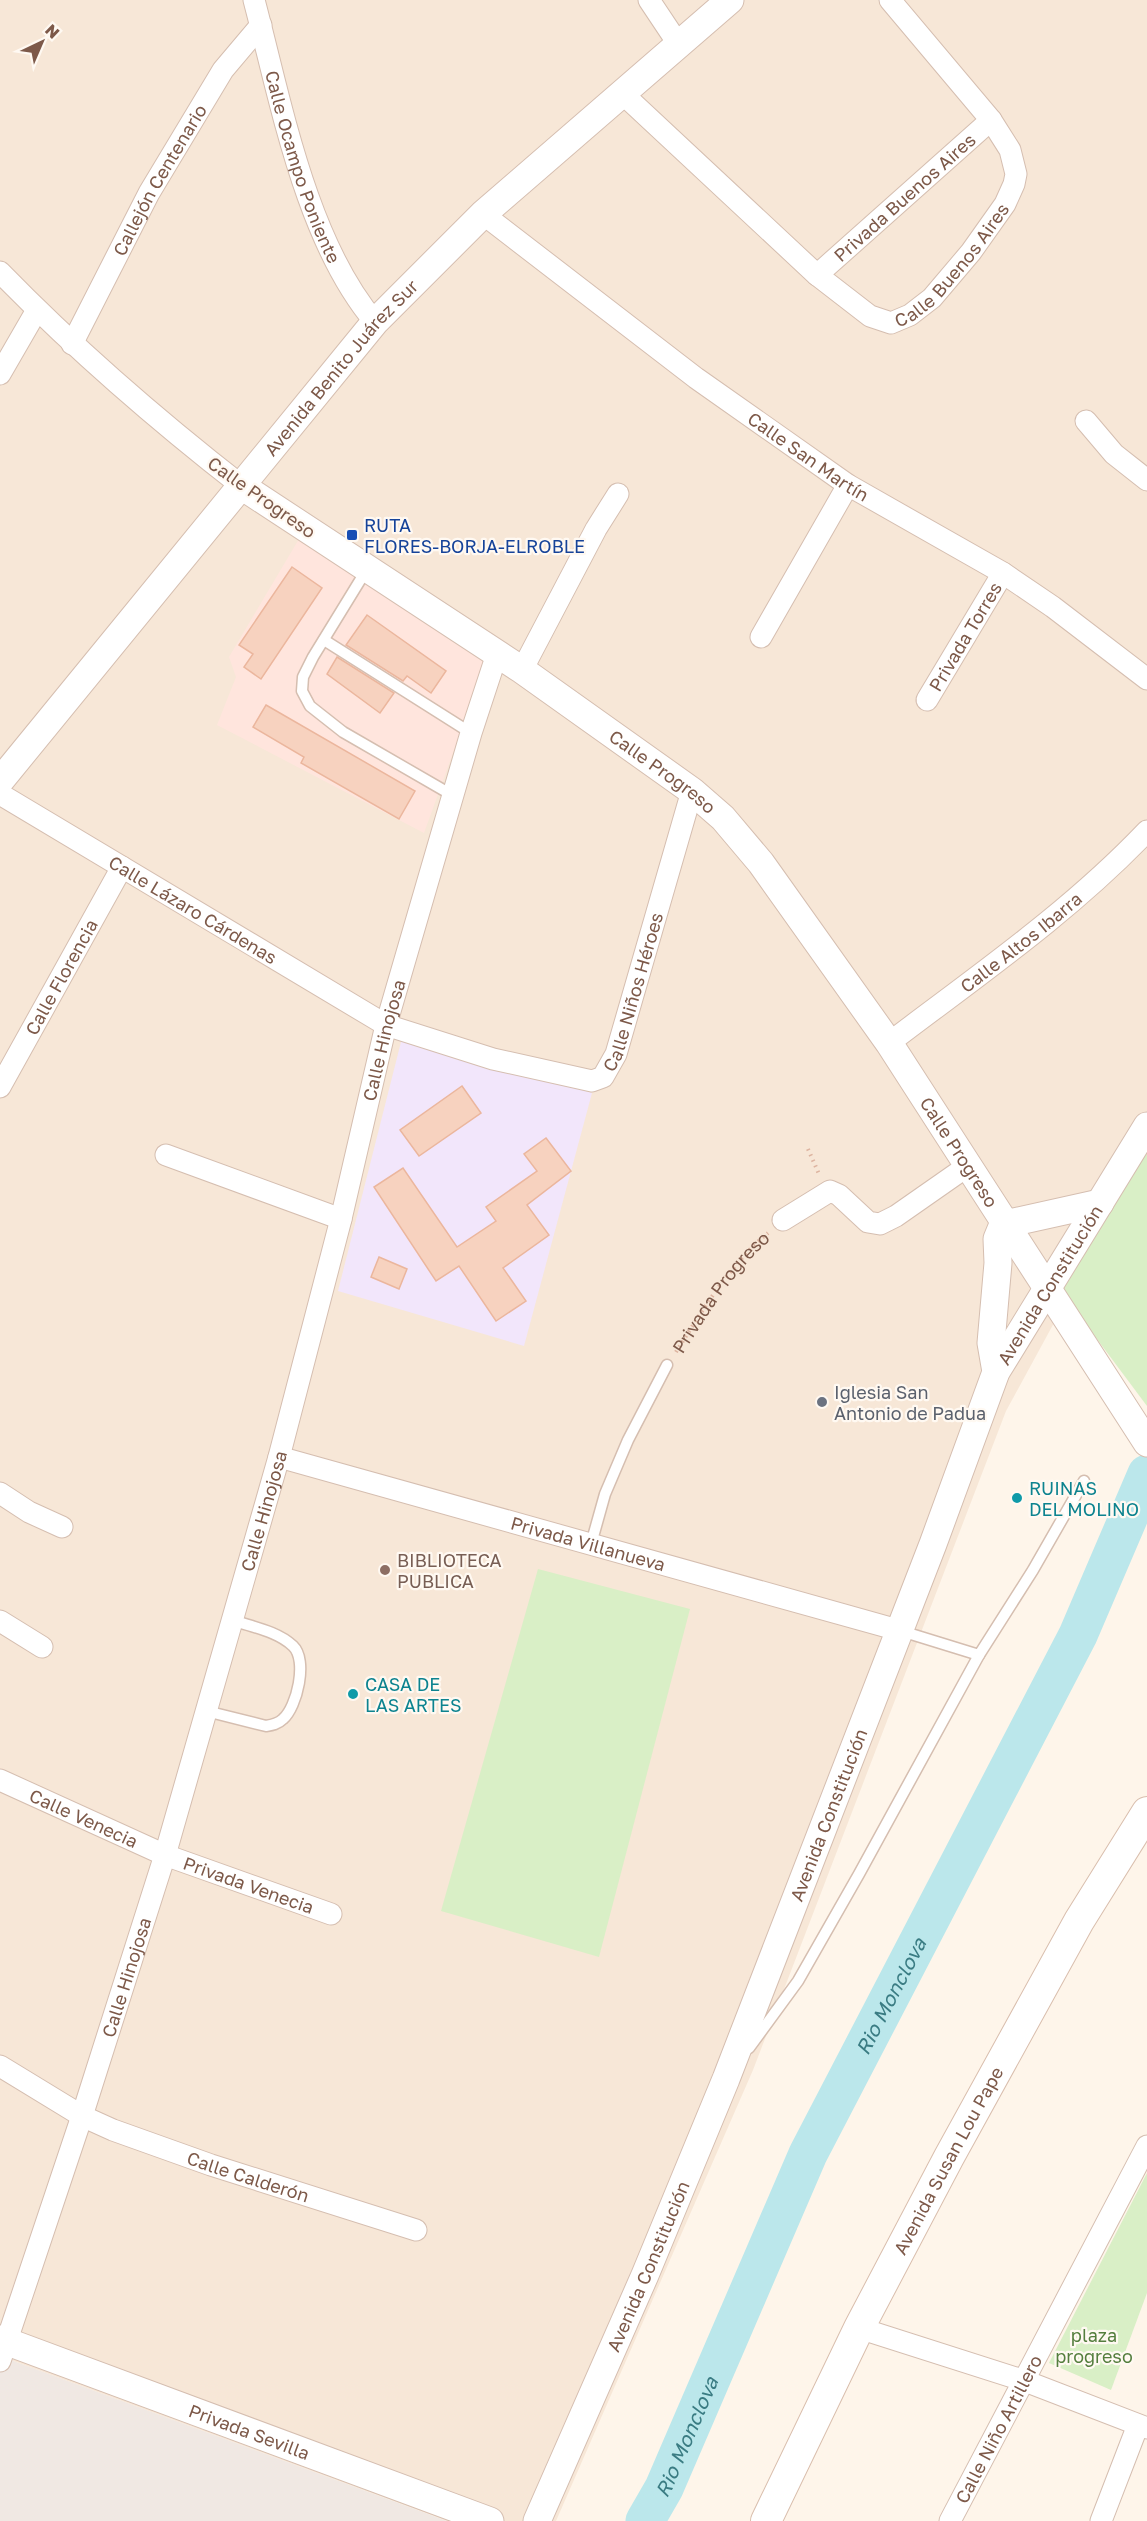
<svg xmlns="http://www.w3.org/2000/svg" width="1147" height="2521" font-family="'Golos Text',sans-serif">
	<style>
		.residential { fill: #f7e7d7 }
		.commercial { fill: #ffe5dd }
		.industrial { fill: #f0e8e3 }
		.education { fill: #f2e6fb }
		.green { fill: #d9efc6 }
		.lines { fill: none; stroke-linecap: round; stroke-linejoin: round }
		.river { stroke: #bbe7eb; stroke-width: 39 }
		.building { fill: #f7d2bf; stroke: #ebb69d; stroke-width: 1.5 }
		.service-casing { stroke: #d5beb0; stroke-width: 13 }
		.minor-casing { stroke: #d5beb0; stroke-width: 23 }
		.tertiary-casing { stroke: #d5beb0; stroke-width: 29 }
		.secondary-casing { stroke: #d9bead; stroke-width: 32 }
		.path { stroke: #ddb4a0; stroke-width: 4; stroke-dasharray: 1.5 4.5; stroke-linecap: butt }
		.service { stroke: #fff; stroke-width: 10 }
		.minor { stroke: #fff; stroke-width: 21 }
		.tertiary { stroke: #fff; stroke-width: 27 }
		.secondary { stroke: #fff; stroke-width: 30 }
		.transit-dot { fill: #1a4fb4; stroke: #fff9f2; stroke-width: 2 }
		.worship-dot { fill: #6b7280; stroke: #fff9f2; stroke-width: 2 }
		.culture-dot { fill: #0f9aa8; stroke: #fff9f2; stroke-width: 2 }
		.education-dot { fill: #8d6e63; stroke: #fff9f2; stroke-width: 2 }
		.labels { text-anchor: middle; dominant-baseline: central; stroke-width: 4.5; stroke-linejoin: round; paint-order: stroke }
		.street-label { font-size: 18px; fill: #7d5949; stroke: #fff9f2 }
		.transit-label { font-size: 18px; fill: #164399; stroke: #fff9f2; text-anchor: start }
		.worship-label { font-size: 18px; fill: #5b616d; stroke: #fff9f2; text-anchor: start }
		.culture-label { font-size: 18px; fill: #0d838f; stroke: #fff9f2; text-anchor: start }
		.education-label { font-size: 18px; fill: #785e54; stroke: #fff9f2; text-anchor: start }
		.park-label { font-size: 18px; fill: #547e3d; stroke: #fff9f2 }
		.water-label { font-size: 20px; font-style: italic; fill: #3a7c83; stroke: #fff9f2 }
	</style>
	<rect width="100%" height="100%" fill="#fef5ea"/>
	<path class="residential" d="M0,0H1147V1152L1006,1411L753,2070L556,2521H447L0,2356Z"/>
	<path class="commercial" d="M299,539L487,659L424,833L217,725L236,677L229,657Z"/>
	<path class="industrial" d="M0,2356L447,2521H0Z"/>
	<path class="education" d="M402,1038L592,1093L524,1346L338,1291Z"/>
	<g class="green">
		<path d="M1147,1139V1406L1061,1291Z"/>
		<path d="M538,1569L690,1609L599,1957L441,1911Z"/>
		<path d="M1147,2173V2293L1111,2390L1049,2363Z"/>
	</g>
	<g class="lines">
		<path class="river" id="s1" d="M645,2521L664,2488L808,2154L1078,1635L1147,1474"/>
	</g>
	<g class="building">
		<path d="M292,567L322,588L261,679L244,667L253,654L239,645Z"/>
		<path d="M367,615L446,671L431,693L407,676L403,681L346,645Z"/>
		<path d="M337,657L394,693L380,713L327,674Z"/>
		<path d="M266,705L415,791L399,819L301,763L304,757L253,727Z"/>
		<path d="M462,1086L481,1113L419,1156L400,1130Z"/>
		<path d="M546,1138L571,1171L527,1205L549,1235L503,1268L526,1301L496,1321L459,1266L436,1281L374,1187L403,1168L457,1247L496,1221L486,1207L537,1171L524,1154Z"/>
		<path d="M379,1257L407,1269L399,1289L371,1277Z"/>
	</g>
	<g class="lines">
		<defs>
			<g id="service">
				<path d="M367,569L313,657L303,677L302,691L310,706L343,732L452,795"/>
				<path d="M324,640L471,733"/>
				<path d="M591,1544L605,1494L628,1440L667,1365"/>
				<path d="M898,1630L979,1655L1033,1570L1084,1481"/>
				<path d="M206,1711L266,1726C272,1725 278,1724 283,1719C297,1707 308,1660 293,1646C277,1631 252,1627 232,1620"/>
				<path d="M749,2048L798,1981L859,1874L979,1655"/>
			</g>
			<g id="minor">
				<path id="s3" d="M254,0C281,102 306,241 375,322"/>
				<path d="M649,0L679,45"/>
				<path id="s4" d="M623,94L817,275L870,316L891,323L910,315L932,298L971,252L1005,204L1014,184L1016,174L1010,150L991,120L890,0"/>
				<path id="s5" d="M483,214L696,378L848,485L1003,573L1053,607L1147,679"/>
				<path d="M0,272C76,350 157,420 243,487"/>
				<path id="s6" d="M817,275L991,120"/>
				<path id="s7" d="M72,344L149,193L223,70L261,25"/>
				<path d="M0,374L37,310"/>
				<path d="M1086,421L1114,454L1147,480"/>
				<path d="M761,637L848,485"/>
				<path d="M522,670L596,529L618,494"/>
				<path id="s8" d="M927,700L1003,573"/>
				<path id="s9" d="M0,794L386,1025L493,1059L592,1081L603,1077L616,1054L692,791"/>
				<path id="s10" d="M889,1043C977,976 1070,912 1147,831"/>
				<path id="s11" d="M0,1087L122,867"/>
				<path d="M166,1155L341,1219"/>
				<path d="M783,1220L830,1191L839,1195L868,1222L880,1224L896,1216L969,1165"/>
				<path id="s12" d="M279,1457L898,1630"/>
				<path d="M0,1493L29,1512L62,1527"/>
				<path d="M0,1621L42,1647"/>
				<path id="s13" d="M0,1780L165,1855L331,1914"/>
				<path id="s14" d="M0,2066L82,2116L113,2130L211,2165L416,2230"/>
				<path d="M859,2328L1025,2381L1147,2428"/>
				<path id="s15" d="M0,2361L82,2116L165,1855L279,1457L341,1219L386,1025L471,733L497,654"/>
				<path id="s16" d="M950,2521L1147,2146"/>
				<path d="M1101,2521L1138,2425"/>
			</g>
			<g id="tertiary">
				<path id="s17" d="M243,487L522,670L692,791L723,818L761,863L889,1043L1147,1443"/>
				<path id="s18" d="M0,781L375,322L483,214L730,0"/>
				<path d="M1005,1224L1100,1203"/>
				<path d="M996,1372L991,1343L998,1263L997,1239L1004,1222"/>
				<path id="s19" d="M0,2339L490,2521"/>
				<path id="s20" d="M537,2521L645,2275L726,2079L933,1544L996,1372L1147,1126"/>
			</g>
			<g id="secondary">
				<path id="s21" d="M766,2521L859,2328L949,2157L1079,1921L1147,1812"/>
			</g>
		</defs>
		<use href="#service" class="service-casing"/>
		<use href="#minor" class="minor-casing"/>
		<use href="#tertiary" class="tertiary-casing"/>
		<use href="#secondary" class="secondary-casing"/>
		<g class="path">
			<path d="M808,1149L819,1174"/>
			<path id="s2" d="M676,1352C702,1311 730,1264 768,1233"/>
		</g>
		<use href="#service" class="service"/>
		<use href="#minor" class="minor"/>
		<use href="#tertiary" class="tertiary"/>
		<use href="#secondary" class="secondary"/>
	</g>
	<rect class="transit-dot" x="346" y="529" width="12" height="12" rx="3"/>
	<circle class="worship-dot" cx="822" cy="1402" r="6"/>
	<g class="culture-dot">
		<circle cx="1017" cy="1498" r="6"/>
		<circle cx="353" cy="1694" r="6"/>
	</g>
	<circle class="education-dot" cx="385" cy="1570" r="6"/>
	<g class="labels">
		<g class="street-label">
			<text stroke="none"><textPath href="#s3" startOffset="174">Calle Ocampo Poniente</textPath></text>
			<text stroke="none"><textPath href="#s7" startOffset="186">Callejón Centenario</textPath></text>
			<text stroke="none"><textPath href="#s6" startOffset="117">Privada Buenos Aires</textPath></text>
			<text stroke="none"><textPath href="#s4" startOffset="440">Calle Buenos Aires</textPath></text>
			<text stroke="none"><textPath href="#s18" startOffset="536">Avenida Benito Juárez Sur</textPath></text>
			<text stroke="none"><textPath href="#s5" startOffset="406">Calle San Martín</textPath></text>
			<text transform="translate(262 497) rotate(35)">Calle Progreso</text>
			<text stroke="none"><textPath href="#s8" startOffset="74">Privada Torres</textPath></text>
			<text stroke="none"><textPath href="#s17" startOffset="507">Calle Progreso</textPath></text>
			<text stroke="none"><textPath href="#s9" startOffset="225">Calle Lázaro Cárdenas</textPath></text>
			<text stroke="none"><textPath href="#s10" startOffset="166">Calle Altos Ibarra</textPath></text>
			<text stroke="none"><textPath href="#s11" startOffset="126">Calle Florencia</textPath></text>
			<text stroke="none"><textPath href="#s9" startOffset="766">Calle Niños Héroes</textPath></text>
			<text stroke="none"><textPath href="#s15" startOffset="1376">Calle Hinojosa</textPath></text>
			<text stroke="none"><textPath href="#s17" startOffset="993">Calle Progreso</textPath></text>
			<text stroke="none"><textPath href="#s20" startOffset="1340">Avenida Constitución</textPath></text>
			<text stroke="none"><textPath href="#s2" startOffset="75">Privada Progreso</textPath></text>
			<text stroke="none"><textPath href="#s15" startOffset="890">Calle Hinojosa</textPath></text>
			<text stroke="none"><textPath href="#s12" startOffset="321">Privada Villanueva</textPath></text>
			<text stroke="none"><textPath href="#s20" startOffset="764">Avenida Constitución</textPath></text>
			<text stroke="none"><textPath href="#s13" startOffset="92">Calle Venecia</textPath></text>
			<text stroke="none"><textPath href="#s13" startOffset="270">Privada Venecia</textPath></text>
			<text stroke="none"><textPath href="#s15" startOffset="404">Calle Hinojosa</textPath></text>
			<text stroke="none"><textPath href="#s21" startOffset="404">Avenida Susan Lou Pape</textPath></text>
			<text stroke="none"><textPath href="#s14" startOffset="273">Calle Calderón</textPath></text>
			<text stroke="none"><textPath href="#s20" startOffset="278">Avenida Constitución</textPath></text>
			<text stroke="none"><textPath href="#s16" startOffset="104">Calle Niño Artillero</textPath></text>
			<text stroke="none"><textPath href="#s19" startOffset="266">Privada Sevilla</textPath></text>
		</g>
		<g class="transit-label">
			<text x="364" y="525">RUTA<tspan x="364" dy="21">FLORES-BORJA-ELROBLE</tspan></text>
		</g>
		<g class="worship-label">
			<text x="834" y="1392">Iglesia San<tspan x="834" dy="21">Antonio de Padua</tspan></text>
		</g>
		<g class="culture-label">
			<text x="1029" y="1488">RUINAS<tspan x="1029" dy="21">DEL MOLINO</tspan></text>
			<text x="365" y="1684">CASA DE<tspan x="365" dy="21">LAS ARTES</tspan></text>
		</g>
		<g class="education-label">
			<text x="397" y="1560">BIBLIOTECA<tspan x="397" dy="21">PUBLICA</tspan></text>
		</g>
		<g class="park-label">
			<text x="1094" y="2335">plaza<tspan x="1094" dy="21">progreso</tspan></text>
		</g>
		<g class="water-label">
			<text stroke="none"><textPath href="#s1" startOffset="580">Rio Monclova</textPath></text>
			<text stroke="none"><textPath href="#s1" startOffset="94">Rio Monclova</textPath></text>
		</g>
	</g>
	<g transform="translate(42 42) rotate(44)" stroke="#fff9f2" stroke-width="4.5" paint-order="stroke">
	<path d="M0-4.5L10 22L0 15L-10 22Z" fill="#7d5949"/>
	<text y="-9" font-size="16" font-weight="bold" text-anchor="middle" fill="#7d5949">N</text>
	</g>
</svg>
